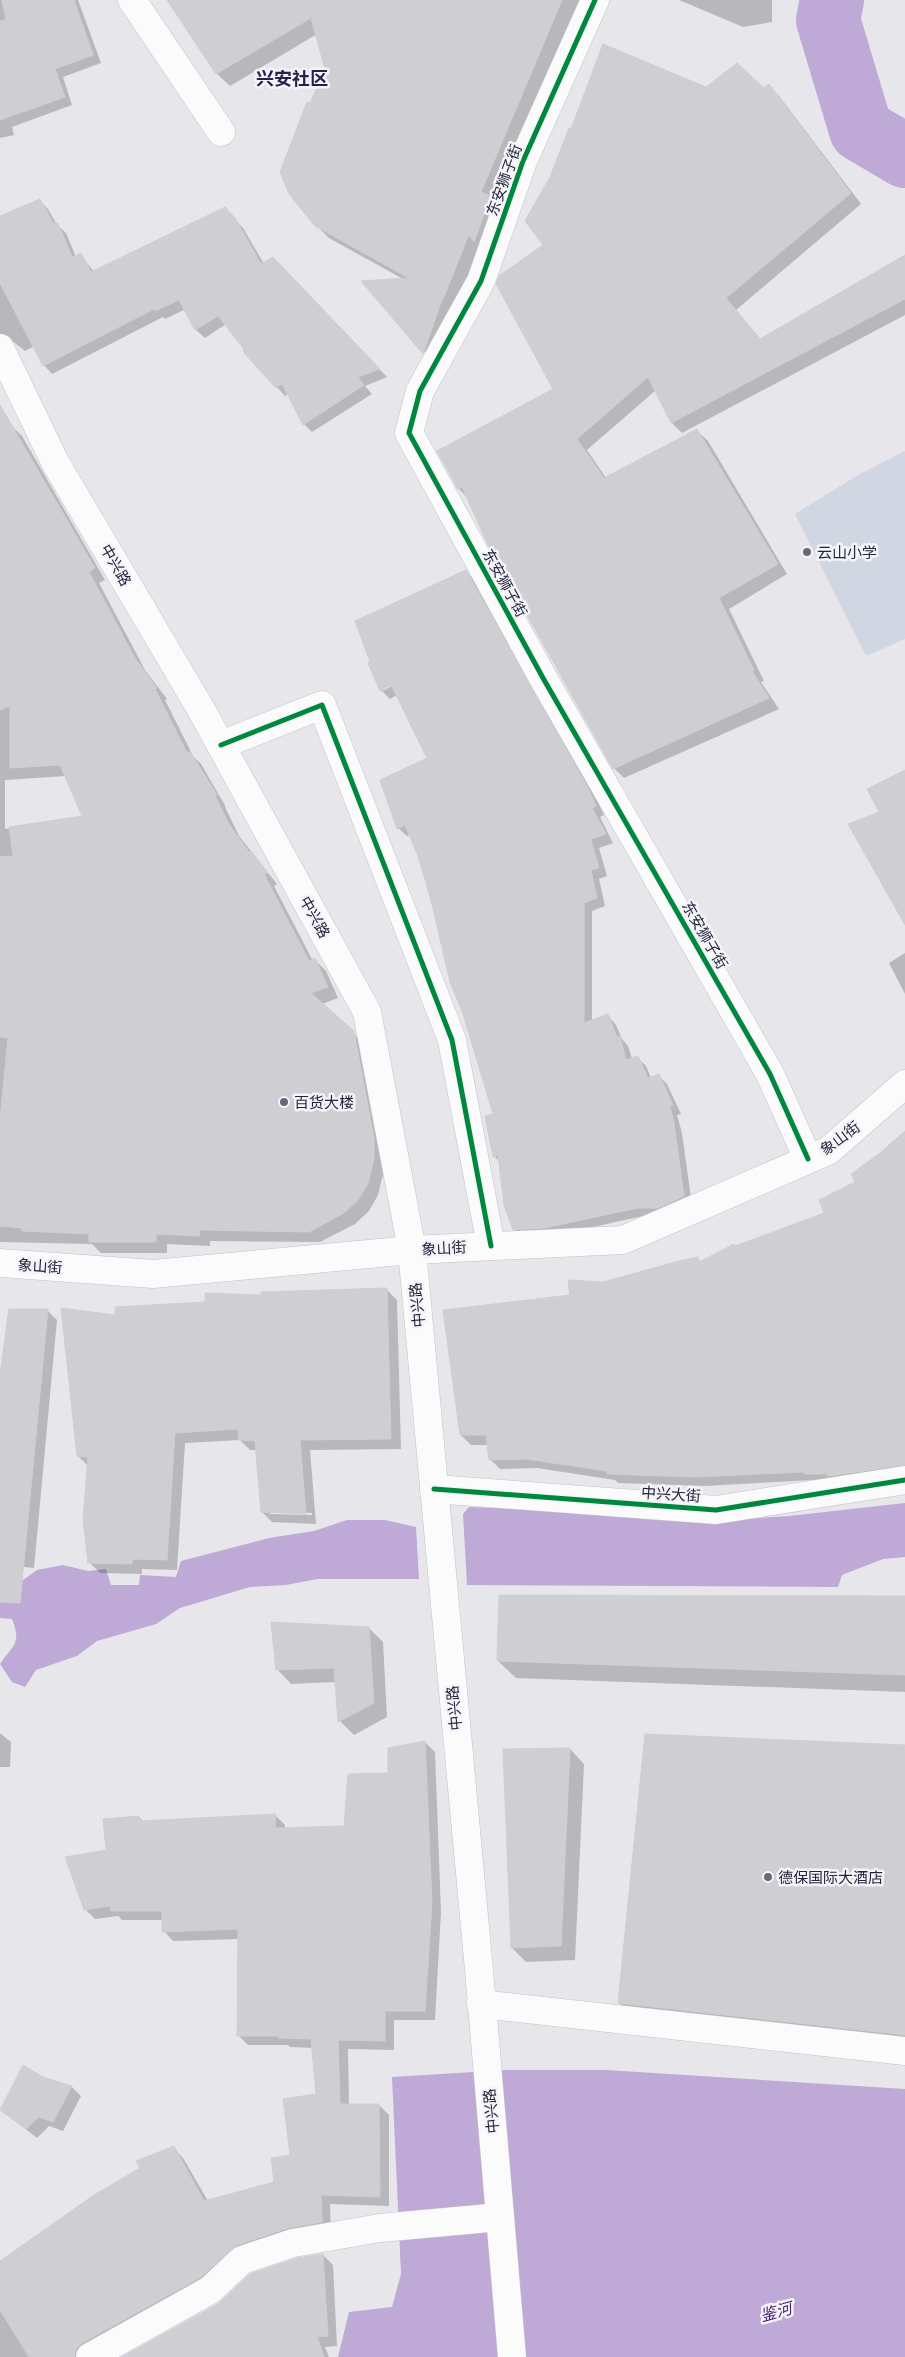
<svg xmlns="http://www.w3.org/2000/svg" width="905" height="2357" font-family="Arial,'Noto Sans SC',sans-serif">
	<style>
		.green { fill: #d0d7e3 }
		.water { fill: #bfa9d7 }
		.shadow { fill: #0003; fill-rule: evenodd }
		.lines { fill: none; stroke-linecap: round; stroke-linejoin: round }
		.river { stroke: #bfa9d7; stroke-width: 64 }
		.building { fill: #ceced3; stroke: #cecfd4 }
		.minor-casing { stroke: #c4c4c8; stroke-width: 29 }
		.tertiary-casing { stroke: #c4c4c8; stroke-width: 29 }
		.secondary-casing { stroke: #c2c2c8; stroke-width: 29 }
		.minor { stroke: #fbfbfc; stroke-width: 28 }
		.tertiary { stroke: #fbfbfc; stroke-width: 28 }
		.secondary { stroke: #fbfbfc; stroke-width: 28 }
		.cycleway-casing { stroke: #f4f5f9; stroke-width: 8 }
		.cycleway { stroke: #00873e; stroke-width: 5 }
		.poi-dot { fill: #69687a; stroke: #f4f5f9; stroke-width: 2 }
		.labels { text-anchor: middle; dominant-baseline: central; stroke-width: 5; stroke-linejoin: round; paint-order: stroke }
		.street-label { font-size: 15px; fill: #26243d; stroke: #f4f5f9 }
		.poi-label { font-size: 15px; fill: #26243d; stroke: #f4f5f9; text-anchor: start }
		.water-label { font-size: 16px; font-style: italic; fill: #4d2177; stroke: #f4f5f9 }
		.quarter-label { font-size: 18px; font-weight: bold; fill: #25214f; stroke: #f4f5f9 }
	</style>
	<rect width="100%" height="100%" fill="#e6e6eb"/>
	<path class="green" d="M905,451V639L866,656L795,514L858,475Z"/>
	<g class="water">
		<path d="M905,1503V1557L883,1559L842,1575L838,1587L467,1585L463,1514L469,1507L580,1511L715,1521L789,1516Z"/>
		<path d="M347,1520H385L416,1527L419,1579H317L286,1585L250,1587L180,1608L156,1624L97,1641L77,1656L36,1670L25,1687L12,1682L0,1664C13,1645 22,1644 12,1619L0,1618V1588L23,1580L37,1570L63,1565L88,1571L106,1569L111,1585H139L140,1575L176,1577L181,1561L269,1538L314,1531Z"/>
		<path d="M506,2070H606L905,2089V2357H338L349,2312L392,2307L401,2274L392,2077Z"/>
	</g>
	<g class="shadow">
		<path d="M0,0H78L101,63L63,77L72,105L12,127L14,135L0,138Z"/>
		<path d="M169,0H580L495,202L503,210L436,365L364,282L403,279L329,238L316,225L311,105L326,69L317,34L230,86L217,74Z"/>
		<path d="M679,0H772V22L743,27Z"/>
		<path d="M769,86L779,96L861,204L736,310L761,340L905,256V315L682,433L672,423L656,390L587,450L606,478L697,431L708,441L787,574L729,609L764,681L761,682L779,709L624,778L614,768L469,499L459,489L555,390L545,245L706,88L764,90Z"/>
		<path d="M40,201L48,209L57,225L66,233L76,257L81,255L94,272L225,209L243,228L264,264L273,259L387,377L365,386L372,394L312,432L304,424L288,393L285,396L277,387L226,324L205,338L196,330L186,309L165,319L163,317L52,374L44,365L35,346L25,351L11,340L0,344V217Z"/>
		<path d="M11,425L22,436L105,580L99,583L145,670L167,699L165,700L193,756L201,764L226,807H225L239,836L277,884L274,886L313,961L315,960L326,971L338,998L322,1004L364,1044L384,1170L378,1195L369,1211L355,1224L320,1242L210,1241V1246L167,1244V1253H101L92,1244L0,1242V430ZM66,776L83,817L5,829V780Z"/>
		<path d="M466,571L474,580L596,797L604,815L600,817L613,843L599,848L607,876L599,879L605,906L592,911V1022L608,1016L616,1025L622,1039L628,1046L632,1059L637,1057L646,1066L651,1078L659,1076L667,1084L681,1114L677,1115L682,1133L692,1205L553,1236L523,1238L514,1229L500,1162L494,1156L495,1115L419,856L410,835L407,836L398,828L429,758L397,695L390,699L381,690ZM396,681L397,683L383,691V688Z"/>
		<path d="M905,953V994L889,963Z"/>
		<path d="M905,1150V1475L705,1486L618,1483L615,1480L537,1468L500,1469L490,1459L488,1445H471L461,1435L571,1296L603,1283L698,1259L701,1262L826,1214L857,1182Z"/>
		<path d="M386,1289L397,1300L401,1449L310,1450L316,1524L272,1522L262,1512L257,1450H250L240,1440L185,1443L177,1570L142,1569V1574L100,1573L89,1562L88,1466L78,1456L116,1316L263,1296ZM270,1511L312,1513V1515L270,1514Z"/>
		<path d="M47,1310L57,1320L34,1568L0,1564V1383Z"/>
		<path d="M905,1597V1692L516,1678L498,1661Z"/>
		<path d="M369,1628L383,1642L387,1717L354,1735L340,1721L336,1682L291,1684L277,1669Z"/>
		<path d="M0,1733L11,1742L10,1767H0Z"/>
		<path d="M425,1742L435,1752L441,1912L435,2020H394V2050L348,2049L349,2106L379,2105L389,2115V2206L330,2204L331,2232L298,2237L88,2357H0V2262L174,2148L183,2158L208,2201L275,2183L292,2156L317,2096L313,2048L290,2047L288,2045H248L238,2035L239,1939L173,1941L164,1931L163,1920H122L118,1916L95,1919L85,1909L107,1851L139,1817L144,1822L276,1816L285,1825V1829L345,1827L390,1774Z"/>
		<path d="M905,1746V2051L638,2022L619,2003Z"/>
		<path d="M570,1749L584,1764L575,1960L526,1962L512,1948Z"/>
		<path d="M42,2079L72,2087L81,2096L63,2131L49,2126L37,2138L1,2110Z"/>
		<path d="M323,2255L333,2265L337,2346L325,2347L329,2357H125Z"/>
	</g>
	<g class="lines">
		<path class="river" d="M832,0L828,20L861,130L905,156"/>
	</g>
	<g class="building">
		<path d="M2,0H74L93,55L55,69L65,97L0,120V21L6,20Z"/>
		<path d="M167,0H562L481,192L491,196L474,242L469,234L444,297H443L423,354L361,281L409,278L315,226L289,194L280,172L307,102L310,103L325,69L311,18L216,74Z"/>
		<path d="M603,44L706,87L737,63L764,88L769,84L851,193L726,298L760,339L905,255V299L671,423L648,377L577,439L604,478L697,429L778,564L719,598L754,670L752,671L769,698L613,769L488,545L462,487L458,489L437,451L553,389L496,284L499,276L543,245L525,221L550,177L569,128L571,129Z"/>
		<path d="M40,199L54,224L58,223L72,257L81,253L91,272L225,207L235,218L261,264L273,257L380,369L358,377L364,385L303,425L282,384L276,388L244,353L243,348L218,316L195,330L179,300L155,311L154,309L43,366L0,283V216Z"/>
		<path d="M0,405L95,568L89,572L135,658L157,688L155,689L187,753L190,751L217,795L215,796L229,824L249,852L251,851L268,873L264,874L309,961L315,958L328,987L311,993L354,1031L374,1138V1158L368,1184L358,1200L344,1213L309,1232L199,1230L200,1236L156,1234V1242H89V1234L22,1231V1228L0,1226V1119L8,1038L0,1037V857L13,856L9,827L82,816L60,765L10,768V706L0,710Z"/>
		<path d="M466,570L588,788L596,806L592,808L606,834L591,839L599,868L591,870L597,898L584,903V1023L608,1014L617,1037L620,1036L626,1060L638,1056L648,1078L659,1074L673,1105L670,1106L674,1123L684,1196L658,1208H638L544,1228L513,1230L504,1205L498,1155L493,1157L485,1116L493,1114L463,1014L450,982L432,904L418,856L405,825L397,829L380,780L427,758L391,685L380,691L368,663L370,662L355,621Z"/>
		<path d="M905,770V925L848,824L879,812L867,789Z"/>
		<path d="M905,1131V1465L828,1476L827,1474H805L804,1472L694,1477L607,1474V1471L526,1459L489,1460L486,1435H460L443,1310L570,1295L568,1280L603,1282L679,1261L698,1257L699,1262L734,1244L735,1246L824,1213L819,1200L855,1182L851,1174L880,1153Z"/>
		<path d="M387,1288L391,1439L300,1440L306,1514L261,1512L255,1441L239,1440L238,1429L175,1433L167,1560L132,1559V1564L88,1563L83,1519L88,1457L77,1456L61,1308L115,1315V1307L205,1302V1293L261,1295V1292Z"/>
		<path d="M9,1309H48L20,1603L0,1602V1374Z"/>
		<path d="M499,1595L905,1596V1675L497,1661Z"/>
		<path d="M271,1622L369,1627L374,1703L338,1722L334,1668L276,1670Z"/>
		<path d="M645,1734L905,1745V2035L618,2003Z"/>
		<path d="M425,1741L432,1902L425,2011H385V2041L338,2040L340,2104H379L380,2197L321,2195L322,2222L288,2228L237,2245L201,2277L82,2343L76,2349L74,2357H29L0,2310V2261L94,2195L140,2168L136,2161L174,2146L204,2201L274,2182L271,2158L290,2155L283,2099L316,2094L311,2039L279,2038V2036H237L238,1929L162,1932V1911H111L110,1906L84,1910L65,1857L106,1850L103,1819L139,1816L140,1821L276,1814L275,1828L344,1826L348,1774L388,1773V1748Z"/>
		<path d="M570,1748L561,1946L511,1948L503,1749Z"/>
		<path d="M23,2065L43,2077L72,2086L53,2122L39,2117L26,2129L0,2110Z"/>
		<path d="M323,2254L328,2336L317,2337L324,2357H122L218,2304L250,2274L297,2258Z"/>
	</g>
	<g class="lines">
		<defs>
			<g id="minor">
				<path d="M132,0L221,132"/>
				<path d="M221,745L322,705L452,1040L491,1246"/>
				<path d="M90,2357L210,2290L242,2260L293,2243L380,2228L500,2217"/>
			</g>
			<g id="tertiary">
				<path d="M595,0L523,161L481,281L420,391L409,433L543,678L770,1074L808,1159"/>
				<path d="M434,1489L716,1510L905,1480"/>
				<path d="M481,2004L905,2051"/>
			</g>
			<g id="secondary">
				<path d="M0,348L55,462L202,711L367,1012L412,1250L479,1970L512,2357"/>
				<path d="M0,1263L153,1274L412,1250L623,1240L828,1151L905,1084"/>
			</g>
		</defs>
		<use href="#minor" class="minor-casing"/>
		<use href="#tertiary" class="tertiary-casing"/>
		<use href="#secondary" class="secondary-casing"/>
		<use href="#minor" class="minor"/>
		<use href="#tertiary" class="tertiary"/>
		<use href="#secondary" class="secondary"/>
		<defs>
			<g id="cycleway">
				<path d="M595,0L523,161L481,281L420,391L409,433L543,678L770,1074L808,1159"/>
				<path d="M221,745L322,705L452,1040L491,1246"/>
				<path d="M434,1489L716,1510L905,1480"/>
			</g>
		</defs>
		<use href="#cycleway" class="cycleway-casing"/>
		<use href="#cycleway" class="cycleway"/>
	</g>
	<g class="poi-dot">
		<circle cx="807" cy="552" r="5"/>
		<circle cx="284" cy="1102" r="5"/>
		<circle cx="768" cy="1877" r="5"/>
	</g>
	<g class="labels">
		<g class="street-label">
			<text transform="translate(504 180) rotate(-70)">东安狮子街</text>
			<text transform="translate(116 565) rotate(60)">中兴路</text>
			<text transform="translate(505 583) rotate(61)">东安狮子街</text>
			<text transform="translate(315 917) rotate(61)">中兴路</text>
			<text transform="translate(705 935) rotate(60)">东安狮子街</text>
			<text transform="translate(840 1138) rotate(-37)">象山街</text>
			<text transform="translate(444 1248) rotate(-3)">象山街</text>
			<text transform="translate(40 1266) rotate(4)">象山街</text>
			<text transform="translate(417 1305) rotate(-95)">中兴路</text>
			<text transform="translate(671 1494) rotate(4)">中兴大街</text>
			<text transform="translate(454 1708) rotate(-95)">中兴路</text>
			<text transform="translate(491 2111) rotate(-95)">中兴路</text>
		</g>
		<g class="poi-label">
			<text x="817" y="552">云山小学</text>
			<text x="294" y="1102">百货大楼</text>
			<text x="778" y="1877">德保国际大酒店</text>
		</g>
		<g class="water-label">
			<text transform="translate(776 2312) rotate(-15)">鉴河</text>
		</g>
		<g class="quarter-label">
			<text x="292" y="79">兴安社区</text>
		</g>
	</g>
</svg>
